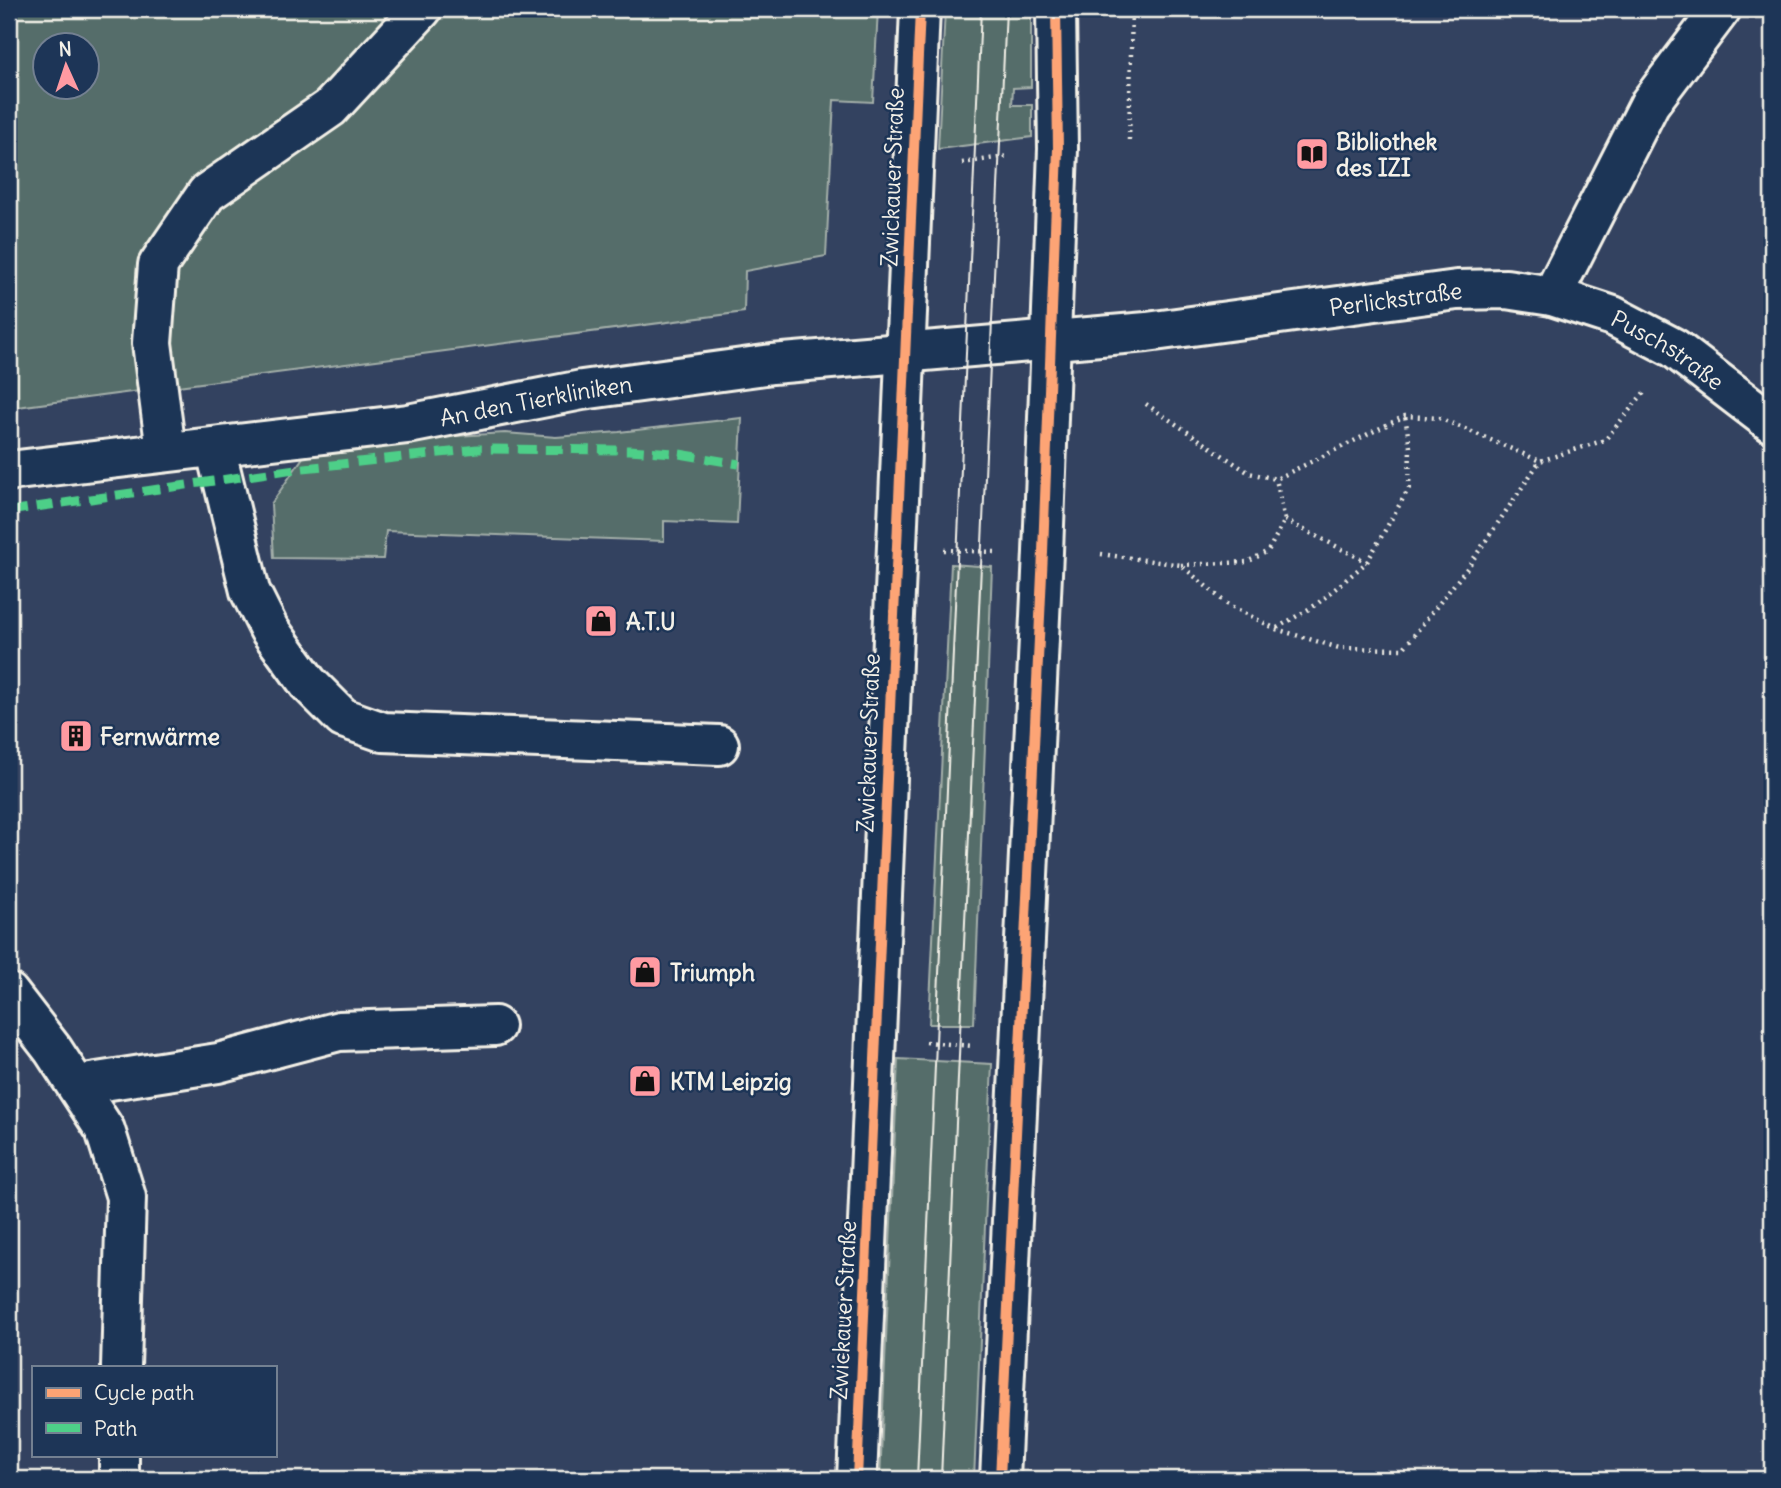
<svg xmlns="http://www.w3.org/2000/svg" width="1781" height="1488" font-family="Delius,sans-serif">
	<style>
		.green { fill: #546d6a; stroke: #a4afa9; stroke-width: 2; fill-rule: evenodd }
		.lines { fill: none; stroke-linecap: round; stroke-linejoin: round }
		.minor-casing { stroke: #f4f1e8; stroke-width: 44 }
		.major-casing { stroke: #f4f1e8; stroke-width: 44 }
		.path { stroke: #f4f1e8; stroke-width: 4.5; stroke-dasharray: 2 5; stroke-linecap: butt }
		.minor { stroke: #1d3557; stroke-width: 38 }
		.major { stroke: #1d3557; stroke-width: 38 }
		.tram { stroke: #f4f1e8; stroke-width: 2 }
		.quiet { stroke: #4dcf88; stroke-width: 9; stroke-dasharray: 18 9; stroke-linecap: butt }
		.cycleway-casing { stroke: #1d3557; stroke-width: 15 }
		.cycleway { stroke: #fda474; stroke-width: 10 }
		.labels { text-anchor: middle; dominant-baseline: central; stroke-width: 5; stroke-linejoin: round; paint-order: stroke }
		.poi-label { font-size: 23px; font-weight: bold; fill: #f4f1e8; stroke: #1d3557; text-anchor: start }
		.street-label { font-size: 23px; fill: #f4f1e8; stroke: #1d3557 }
	</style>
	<rect width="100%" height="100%" fill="#334260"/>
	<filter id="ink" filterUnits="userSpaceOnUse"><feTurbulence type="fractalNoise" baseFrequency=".0143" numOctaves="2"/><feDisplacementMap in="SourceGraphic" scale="14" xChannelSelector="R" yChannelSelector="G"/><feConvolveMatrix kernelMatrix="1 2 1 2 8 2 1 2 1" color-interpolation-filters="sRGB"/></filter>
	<g filter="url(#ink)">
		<g class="green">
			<path d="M9,9H878L873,102L834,100L826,256L745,271L744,312L9,408ZM46,46H88V88H46Z"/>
			<path d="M945,9H1031V87L1013,88L1012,105H1032V137L938,149Z"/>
			<path d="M742,418L737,524L664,521V541L386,531L383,559L274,558L271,504L304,456L440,437L505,433L556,437L619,432Z"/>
			<path d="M951,564L992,567L974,1024H929Z"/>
			<path d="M898,1059L992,1064L974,1479H880Z"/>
		</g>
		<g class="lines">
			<defs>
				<g id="minor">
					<path d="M1552,296L1650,103L1721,9"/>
					<path d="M215,447L250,591L269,629L308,683L343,718L383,732L719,745"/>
					<path d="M166,451L152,343L158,265L207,193L330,108L422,9"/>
					<path id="s1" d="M9,471L408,424L582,390L772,364L1147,332L1457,290L1506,289L1552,296L1613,316L1674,348L1772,423"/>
					<path d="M9,993L53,1050L105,1130L126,1197L121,1367"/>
					<path d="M78,1085L218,1063L339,1031L495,1026"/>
					<path d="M119,1479V1455"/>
				</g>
				<g id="major">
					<path d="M857,1479L920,9"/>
					<path d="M1000,1479L1043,552L1058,149L1056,9"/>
				</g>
			</defs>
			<use href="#minor" class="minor-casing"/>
			<use href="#major" class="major-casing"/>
			<g class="path">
				<path d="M1129,140L1132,9"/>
				<path d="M962,163L1009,156"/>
				<path d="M1146,404L1249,473L1276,479L1405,416L1439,418L1540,461"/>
				<path d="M1285,520L1367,562"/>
				<path d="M944,550L995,552"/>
				<path d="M1101,554L1181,565L1227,604L1276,629L1339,648L1403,649L1468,567L1540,461L1605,440L1646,390"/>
				<path d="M1181,565L1247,562L1268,551L1285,520L1276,479"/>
				<path d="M1277,628L1317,604L1367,562L1409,488L1410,447L1405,416"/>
				<path d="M926,1042L973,1046"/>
			</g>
			<use href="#minor" class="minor"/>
			<use href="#major" class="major"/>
			<g class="tram">
				<path d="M917,1479L981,9"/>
				<path d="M941,1479C962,989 981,499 1006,9"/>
			</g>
			<path class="quiet" d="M9,511L295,469L477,449L629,450L674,453L739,464"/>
			<defs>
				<g id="cycleway">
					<path d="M857,1479L920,9"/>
					<path d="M1000,1479L1043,552L1058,149L1056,9"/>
				</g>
			</defs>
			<use href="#cycleway" class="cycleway-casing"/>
			<use href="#cycleway" class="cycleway"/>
		</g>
	</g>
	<defs>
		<symbol id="library-square" viewBox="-11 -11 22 22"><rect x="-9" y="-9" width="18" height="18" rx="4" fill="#ff9aa2" stroke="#1d3557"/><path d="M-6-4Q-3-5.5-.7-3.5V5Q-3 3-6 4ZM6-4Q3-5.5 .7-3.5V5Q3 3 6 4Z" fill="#111"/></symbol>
		<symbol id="shop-square" viewBox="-11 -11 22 22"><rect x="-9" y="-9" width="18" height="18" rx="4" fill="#ff9aa2" stroke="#1d3557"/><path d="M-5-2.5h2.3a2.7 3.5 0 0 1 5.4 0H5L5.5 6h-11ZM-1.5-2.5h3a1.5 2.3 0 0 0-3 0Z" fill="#111"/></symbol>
		<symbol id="building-square" viewBox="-11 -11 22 22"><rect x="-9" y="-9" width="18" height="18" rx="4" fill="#ff9aa2" stroke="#1d3557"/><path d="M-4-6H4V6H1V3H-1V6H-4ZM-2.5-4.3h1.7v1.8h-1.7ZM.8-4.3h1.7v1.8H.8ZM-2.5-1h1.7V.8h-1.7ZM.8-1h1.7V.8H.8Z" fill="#111"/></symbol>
	</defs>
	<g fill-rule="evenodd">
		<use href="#library-square" x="1293" y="135" width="38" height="38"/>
		<use href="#shop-square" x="582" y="602" width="38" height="38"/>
		<use href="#building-square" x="57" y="717" width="38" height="38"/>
		<use href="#shop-square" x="626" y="953" width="38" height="38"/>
		<use href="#shop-square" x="626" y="1062" width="38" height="38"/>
	</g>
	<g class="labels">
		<g class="poi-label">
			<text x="1336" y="141">Bibliothek<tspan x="1336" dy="26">des IZI</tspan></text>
			<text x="626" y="621">A.T.U</text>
			<text x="100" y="736">Fernwärme</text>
			<text x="670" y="972">Triumph</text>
			<text x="670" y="1081">KTM Leipzig</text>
		</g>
		<g class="street-label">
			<text transform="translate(892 177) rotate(-88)">Zwickauer Straße</text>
			<text stroke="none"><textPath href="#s1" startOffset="1398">Perlickstraße</textPath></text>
			<text stroke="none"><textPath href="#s1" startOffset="1684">Puschstraße</textPath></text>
			<text stroke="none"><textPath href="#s1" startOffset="532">An den Tierkliniken</textPath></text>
			<text transform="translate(868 743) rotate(-88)">Zwickauer Straße</text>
			<text transform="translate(843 1310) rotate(-87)">Zwickauer Straße</text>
		</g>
	</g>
	<rect width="1781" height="1488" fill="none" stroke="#1d3557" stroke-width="35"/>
	<rect x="18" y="18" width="1746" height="1453" fill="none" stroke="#f4f1e8" stroke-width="2.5" filter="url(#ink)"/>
	<rect x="32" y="1366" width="245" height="91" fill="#1d3557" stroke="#738091" stroke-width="2"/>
	<rect x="46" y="1388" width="35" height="10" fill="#fda474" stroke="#738091" stroke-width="2"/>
	<text x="94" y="1400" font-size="21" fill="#f4f1e8">Cycle path</text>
	<rect x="46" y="1423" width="35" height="10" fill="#4dcf88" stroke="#738091" stroke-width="2"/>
	<text x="94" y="1436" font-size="21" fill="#f4f1e8">Path</text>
	<g transform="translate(66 66) rotate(357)"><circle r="33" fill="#1d3557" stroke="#738091" stroke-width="2"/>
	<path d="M0-5L12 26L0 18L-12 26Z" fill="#ff9aa2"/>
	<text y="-10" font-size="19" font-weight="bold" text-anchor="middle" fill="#f4f1e8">N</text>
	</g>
</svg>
